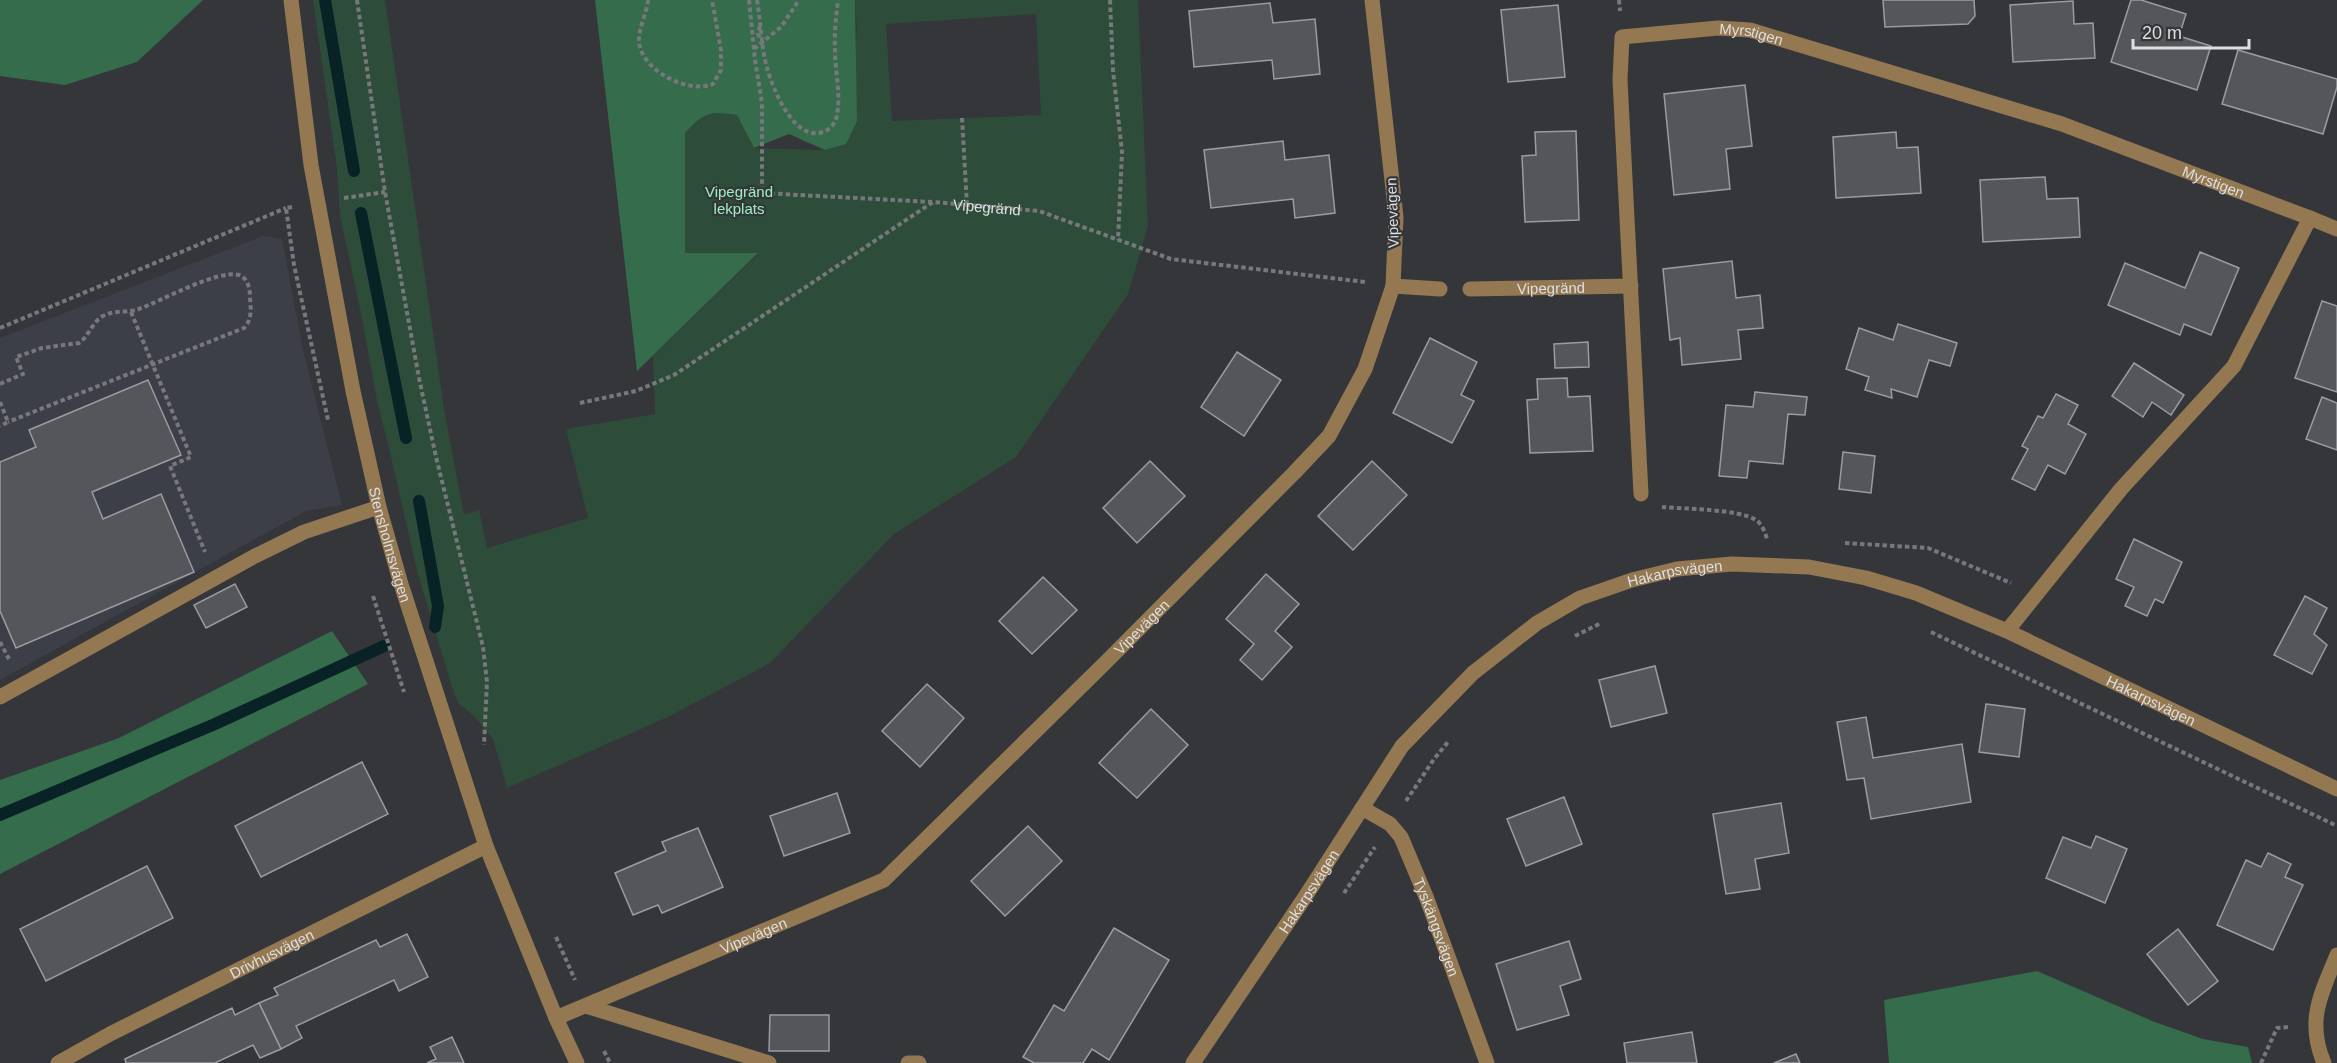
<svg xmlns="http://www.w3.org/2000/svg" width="2337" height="1063" font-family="Arial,sans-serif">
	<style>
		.built { fill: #3c3e48 }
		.green { fill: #2d4c39; fill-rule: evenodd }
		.forest { fill: #346c4c }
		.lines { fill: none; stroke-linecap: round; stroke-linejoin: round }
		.stream { stroke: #082226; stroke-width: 12 }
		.building { fill: #55565a; stroke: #9b9ca1; stroke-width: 1.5 }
		.path { stroke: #77787b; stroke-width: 4; stroke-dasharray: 4.5 3; stroke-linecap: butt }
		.minor { stroke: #937852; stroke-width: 15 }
		.labels { text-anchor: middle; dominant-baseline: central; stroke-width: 4.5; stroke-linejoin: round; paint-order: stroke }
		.street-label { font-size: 15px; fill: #dedfe1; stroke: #35363a }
		.park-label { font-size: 15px; fill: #9cf1bd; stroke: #35363a }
	</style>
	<rect width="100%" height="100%" fill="#35363a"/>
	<path class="built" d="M263,236L282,239L303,350L342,505L306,511L0,680V338Z"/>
	<path class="green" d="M313,0H385L445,415L464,515L479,510L487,548L588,518L566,429L655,414L653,356L758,254L685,253V133C704,112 710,111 737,115L754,148L825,150L846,144L857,30L855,0H1138L1148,226L1128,294L1016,457L894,534L770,663L668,717L507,788L493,739L472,714L459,704L452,687L417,571L390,452L377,401L361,313L340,216L337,168ZM1036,14L1041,115L892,121L886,24Z"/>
	<g class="forest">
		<path d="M0,0H203L137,62L65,85L0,76Z"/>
		<path d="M595,0H855L857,121L846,144L825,150L789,134L754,148L737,115C710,111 704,112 685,133V253H758L637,371Z"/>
		<path d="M332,631L368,684L0,874V780L119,738Z"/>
		<path d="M2037,971L2152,1021L2203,1039L2248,1047L2252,1063H1889L1884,1000Z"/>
	</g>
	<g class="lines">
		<g class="stream">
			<path d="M325,0L354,171"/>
			<path d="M361,213L406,438"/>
			<path d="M419,501L438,606L435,627"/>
			<path d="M0,815L215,724L384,646"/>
		</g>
	</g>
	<g class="building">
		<path d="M1883,0H1974L1975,16L1968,24L1885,27Z"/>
		<path d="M2131,0H2141L2186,14L2179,36L2211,46L2197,90L2111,62Z"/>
		<path d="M2073,1L2074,24L2093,23L2095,58L2013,62L2010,5Z"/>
		<path d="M1270,3L1273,23L1315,19L1320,74L1274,79L1272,60L1194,67L1189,11Z"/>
		<path d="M1558,5L1565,77L1508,82L1501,10Z"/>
		<path d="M2238,50L2337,79V87L2323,134L2222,104Z"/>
		<path d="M1745,85L1752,146L1726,149L1730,189L1674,195L1664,94Z"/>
		<path d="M1576,131L1579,220L1525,222L1522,156L1536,155L1535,132Z"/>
		<path d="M1896,132L1897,148L1918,147L1921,193L1836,198L1833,137Z"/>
		<path d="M1283,141L1285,160L1329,155L1335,213L1295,218L1293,199L1211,208L1204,150Z"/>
		<path d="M2045,177L2047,199L2078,198L2080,237L1983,242L1980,180Z"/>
		<path d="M2200,252L2239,268L2211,335L2184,324L2180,335L2108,305L2125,263L2185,288Z"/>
		<path d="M1732,261L1736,298L1760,295L1763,328L1738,330L1741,359L1682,365L1680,338L1670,340L1663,269Z"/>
		<path d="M2322,301L2337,306V392L2295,378Z"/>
		<path d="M1898,324L1957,343L1950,366L1929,360L1917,397L1891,389L1892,398L1865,390L1869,377L1846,369L1859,328L1893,340Z"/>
		<path d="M1430,338L1477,362L1461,395L1474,401L1452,443L1393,413Z"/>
		<path d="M1588,342L1589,367L1555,368L1554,344Z"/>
		<path d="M1237,352L1281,380L1244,436L1201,407Z"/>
		<path d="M2134,363L2184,395L2171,415L2152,402L2143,417L2112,396Z"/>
		<path d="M1567,378L1568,397L1590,396L1593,451L1530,453L1527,400L1538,399L1537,379Z"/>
		<path d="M148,380L181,455L92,492L103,519L161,494L194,572L16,648L0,611V462L36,447L29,430Z"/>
		<path d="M1755,392L1807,397L1805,415L1788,414L1783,464L1749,461L1747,478L1719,476L1726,405L1753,407Z"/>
		<path d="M2056,394L2078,405L2068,424L2086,434L2065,474L2048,465L2035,490L2012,479L2028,449L2022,446L2038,416L2043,418Z"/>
		<path d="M2322,397L2337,403V450L2306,439Z"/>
		<path d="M1843,452L1875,456L1871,493L1839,489Z"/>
		<path d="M1150,461L1185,496L1137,543L1103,508Z"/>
		<path d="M1372,461L1407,495L1353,550L1318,516Z"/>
		<path d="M2134,539L2182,562L2163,603L2155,599L2147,616L2125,606L2134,587L2116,579Z"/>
		<path d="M1266,574L1299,604L1275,631L1292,647L1262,680L1240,660L1254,644L1226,619Z"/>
		<path d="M1043,577L1077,610L1032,654L999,621Z"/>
		<path d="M235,584L247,607L206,628L194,605Z"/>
		<path d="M2305,596L2327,608L2314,634L2327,645L2312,674L2274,655Z"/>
		<path d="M1655,666L1667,713L1611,727L1599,680Z"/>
		<path d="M927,684L964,718L920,767L882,731Z"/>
		<path d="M1986,704L2025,709L2019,757L1979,752Z"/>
		<path d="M1151,709L1188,745L1137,798L1099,763Z"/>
		<path d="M1866,717L1873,758L1962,744L1971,802L1871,819L1864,778L1847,780L1837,722Z"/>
		<path d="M362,762L388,814L261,877L235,826Z"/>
		<path d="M837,793L850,833L784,856L770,816Z"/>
		<path d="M1564,797L1582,844L1526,866L1507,819Z"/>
		<path d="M1781,803L1789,853L1755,859L1760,889L1726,894L1713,814Z"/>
		<path d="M1028,826L1062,861L1005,916L971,881Z"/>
		<path d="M698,828L723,887L662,913L658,905L633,915L615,873L666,851L662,842Z"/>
		<path d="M2096,836L2127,849L2105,903L2046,878L2063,837L2091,848Z"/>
		<path d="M2268,853L2291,864L2285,877L2303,885L2273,950L2217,925L2246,860L2261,867Z"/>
		<path d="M147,866L173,918L46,981L20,929Z"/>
		<path d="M1114,928L1169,960L1109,1060L1092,1049L1083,1063H1034L1023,1057L1054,1005L1064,1011Z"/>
		<path d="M2178,929L2218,981L2188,1005L2147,954Z"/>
		<path d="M407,934L428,977L399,991L394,980L296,1026L302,1038L281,1049L259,1003L278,995L274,988L376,940L380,947Z"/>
		<path d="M1569,941L1581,979L1560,986L1569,1015L1517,1030L1496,964Z"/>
		<path d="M259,1003L281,1049L260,1058L253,1045L215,1063H126L125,1059L232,1008L235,1015Z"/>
		<path d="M770,1015H829V1051H769Z"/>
		<path d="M1692,1032L1697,1063H1627L1624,1043Z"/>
		<path d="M452,1037L464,1063H427L436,1059L430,1047Z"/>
		<path d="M1796,1054L1800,1063H1774Z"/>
	</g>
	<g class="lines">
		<g class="path">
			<path d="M357,0L385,192L419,378L436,457L483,647L487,682L484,745"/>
			<path d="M648,0C647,13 638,29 639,42C642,71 688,94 713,84L721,70V50L712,0"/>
			<path d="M749,0L755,60L762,103V193L932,202"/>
			<path d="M757,0C761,23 761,46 767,68C773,89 794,142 823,132C830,130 836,122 837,115C841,95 835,71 835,51C834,34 836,17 838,0"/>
			<path d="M1110,0L1113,70L1122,152L1118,240"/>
			<path d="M1619,0L1620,11"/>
			<path d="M760,26L758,34L763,43"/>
			<path d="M754,49L781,27L799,0"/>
			<path d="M962,118L967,205"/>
			<path d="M344,198L385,192"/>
			<path d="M292,207L286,208L294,265L328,420"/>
			<path d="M131,312L191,457L170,466L205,552"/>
			<path d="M0,328L286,208"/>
			<path d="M0,384L23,374L16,357L42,348L79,343C89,336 92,322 103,316C114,310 128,313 139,309C161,301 218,269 239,275C248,278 250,289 250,298C251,309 252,320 244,328L8,422"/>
			<path d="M0,402L8,422L0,426"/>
			<path id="s1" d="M580,403L636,391L674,375L933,202L1039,211L1171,259L1365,282"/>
			<path d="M1662,507C1684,509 1739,509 1756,520C1761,523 1766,533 1767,540"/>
			<path d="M1845,543L1928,548L2011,583"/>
			<path d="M373,596L404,692"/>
			<path d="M1931,632L2337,826"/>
			<path d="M1575,636L1601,623"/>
			<path d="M0,642L9,659"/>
			<path d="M1406,801L1434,759L1448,742"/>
			<path d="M1344,893L1375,847"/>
			<path d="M556,937L575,980"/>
			<path d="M604,1051L610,1063"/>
			<path d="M2261,1063L2277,1028L2288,1027"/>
		</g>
		<g class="minor">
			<path id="s2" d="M291,0L311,165L353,391L379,507L401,584L486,846L556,1018L577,1063"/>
			<path d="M2310,218L2337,229"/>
			<path d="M1393,286L1440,289"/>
			<path id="s3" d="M1470,289L1631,286"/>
			<path id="s4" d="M1641,494L1620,80L1622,37L1718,28L1750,30L2062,124L2310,218L2234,366L2121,489L2007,631"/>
			<path d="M0,697L255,556L304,532L379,507"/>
			<path id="s5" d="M1362,808L1390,824L1401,837L1427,899L1487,1063"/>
			<path d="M586,1006L769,1063"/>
			<path id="s6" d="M556,1018L884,880L1106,662L1294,473L1329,436L1365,369L1393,286L1396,217L1372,0"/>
			<path id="s7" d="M58,1063L110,1034L486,846"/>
			<path d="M908,1063H919"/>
			<path id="s8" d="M1193,1063L1305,897L1402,746L1473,673L1537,623L1580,598L1632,580L1677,569L1732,564L1809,567L1866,578L1916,593L2007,631L2337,789"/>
			<path d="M2324,1063C2306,1021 2321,994 2337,955"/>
		</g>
	</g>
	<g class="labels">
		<g class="street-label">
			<text stroke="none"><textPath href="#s4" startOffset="588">Myrstigen</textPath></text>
			<text stroke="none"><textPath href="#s4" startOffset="1074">Myrstigen</textPath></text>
			<text stroke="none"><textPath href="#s1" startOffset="464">Vipegränd</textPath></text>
			<text transform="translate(1392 213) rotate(-92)">Vipevägen</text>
			<text stroke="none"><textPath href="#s3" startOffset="81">Vipegränd</textPath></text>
			<text stroke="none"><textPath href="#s2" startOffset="554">Stensholmsvägen</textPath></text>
			<text stroke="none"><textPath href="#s8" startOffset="711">Hakarpsvägen</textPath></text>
			<text stroke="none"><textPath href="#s6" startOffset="717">Vipevägen</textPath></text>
			<text stroke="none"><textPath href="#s8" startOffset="1215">Hakarpsvägen</textPath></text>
			<text stroke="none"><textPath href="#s8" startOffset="207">Hakarpsvägen</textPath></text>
			<text stroke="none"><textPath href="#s5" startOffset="146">Tyskängsvägen</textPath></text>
			<text stroke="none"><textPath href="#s6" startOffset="214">Vipevägen</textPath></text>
			<text stroke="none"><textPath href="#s7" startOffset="240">Drivhusvägen</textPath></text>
		</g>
		<g class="park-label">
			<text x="739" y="191">Vipegränd<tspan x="739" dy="17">lekplats</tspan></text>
		</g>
	</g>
	<path d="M2133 39v9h116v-9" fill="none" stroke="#dedfe1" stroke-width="3"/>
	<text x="2142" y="39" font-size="18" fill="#dedfe1" stroke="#35363a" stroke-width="4.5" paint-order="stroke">20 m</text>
</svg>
